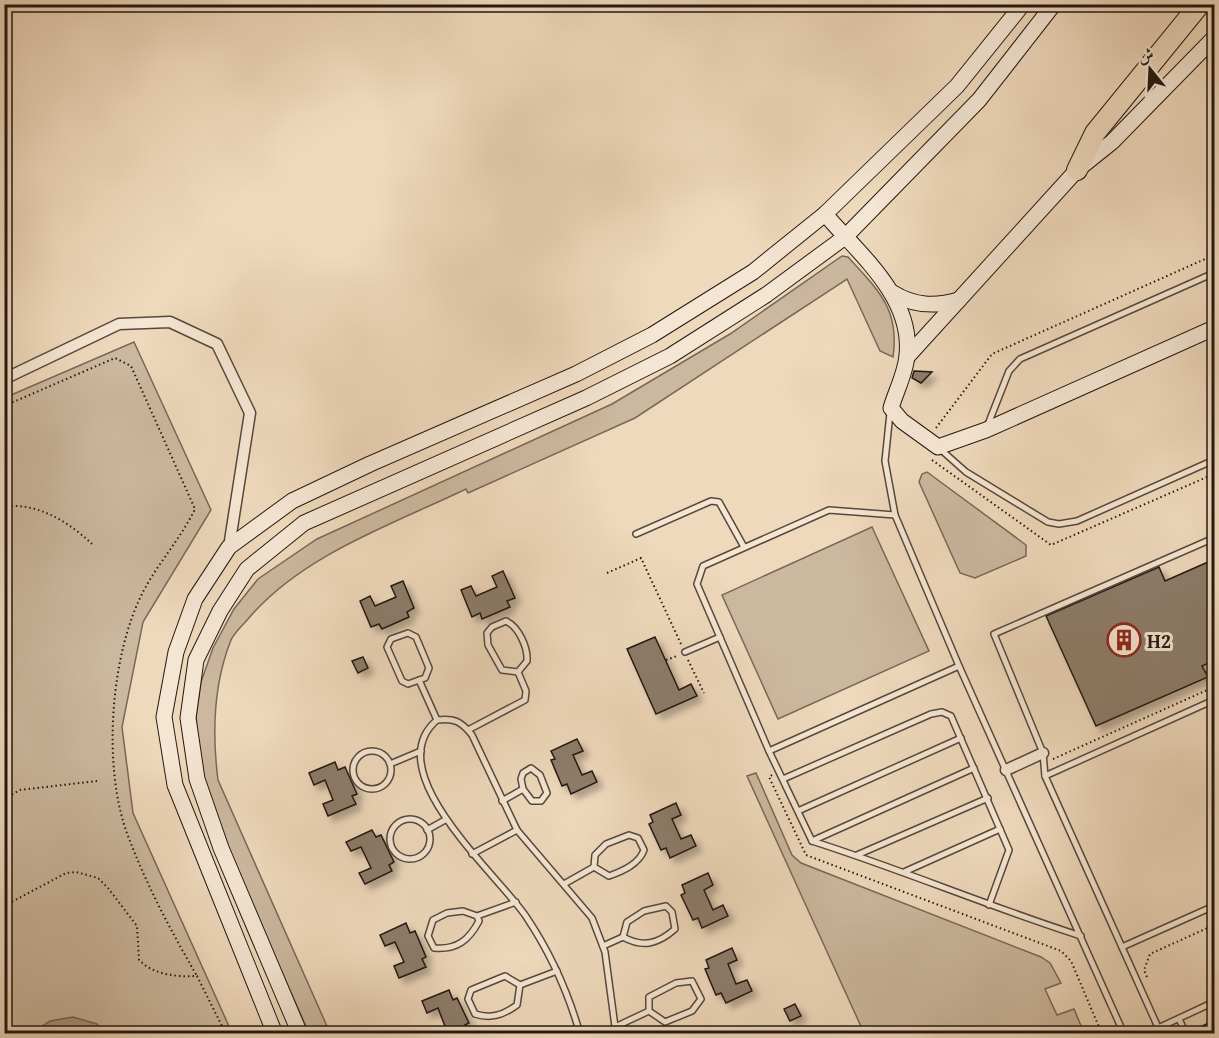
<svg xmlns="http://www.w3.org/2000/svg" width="1219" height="1038" font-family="'Gentium Book Plus',Amiri,serif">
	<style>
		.green { fill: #ccb89f; stroke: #786858; stroke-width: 1.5 }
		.water { fill: #aa9782; stroke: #746455; stroke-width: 1.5 }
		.building { fill: #8d7c6a; stroke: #231812; stroke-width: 1.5; filter: url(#shadow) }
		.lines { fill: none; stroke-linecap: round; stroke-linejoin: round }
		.lane-casing { stroke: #56483c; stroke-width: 8 }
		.street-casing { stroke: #56483c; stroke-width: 13 }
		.secondary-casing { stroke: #231812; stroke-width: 17 }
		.highway-casing { stroke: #231812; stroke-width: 22 }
		.path { stroke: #231812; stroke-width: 2; stroke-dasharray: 1.5 3; stroke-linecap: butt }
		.lane { stroke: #f5e6d3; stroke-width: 5 }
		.street { stroke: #f5e6d3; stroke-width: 10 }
		.secondary { stroke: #f5e6d3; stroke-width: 15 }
		.highway { stroke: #efd9bc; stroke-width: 20 }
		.labels { text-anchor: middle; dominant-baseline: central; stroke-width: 6; stroke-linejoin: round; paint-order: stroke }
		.poi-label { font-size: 20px; font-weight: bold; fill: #231812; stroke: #f5e6d3; text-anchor: start }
	</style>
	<defs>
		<filter id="shadow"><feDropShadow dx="5.5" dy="5.5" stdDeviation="3" flood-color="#0004"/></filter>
	</defs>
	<rect width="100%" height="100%" fill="#efd9bc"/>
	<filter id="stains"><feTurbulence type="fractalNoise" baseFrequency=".00333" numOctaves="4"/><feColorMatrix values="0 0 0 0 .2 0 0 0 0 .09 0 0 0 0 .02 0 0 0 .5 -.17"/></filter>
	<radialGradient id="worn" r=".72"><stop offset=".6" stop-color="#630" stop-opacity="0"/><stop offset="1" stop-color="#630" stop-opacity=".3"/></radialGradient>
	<g class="green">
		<path d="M842,256L848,257C878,290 900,309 893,357L880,351L847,279L635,418L468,493L466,489C391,525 302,555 248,619C242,626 234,633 231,640C213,685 212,733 218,780L330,1033H309L236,870L201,778L196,717L201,682L213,648L234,609L258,579L317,539L612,404L730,334Z"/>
		<path d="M134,342L211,510L143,622L122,727L133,813L232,1033H5L4,398Z"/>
		<path d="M927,472L1022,542L1026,545V556L975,578L960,573L919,482L922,474Z"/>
		<path d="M872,527L929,651L778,719L722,595Z"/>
		<path d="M756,773L792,855L801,863L1041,957L1050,963L1061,983L1045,989L1057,1015L1074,1009L1084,1033H864L747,776Z"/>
	</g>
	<path class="water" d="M73,1017L97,1024L106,1033H40L41,1027L50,1021Z"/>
	<g class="building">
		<path d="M914,371L932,372L921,383L912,378Z"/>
		<path d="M1215,559V660L1202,666L1208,677L1096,726L1046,616L1159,567L1165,581Z"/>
		<path d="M503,571L515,598L507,601L510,607L482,619L480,613L472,617L461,590L471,586L476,596L497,587L492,576Z"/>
		<path d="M403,581L414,608L407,612L409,617L382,629L379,624L371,627L360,601L370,596L375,606L396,597L391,586Z"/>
		<path d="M655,637L679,690L691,684L697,696L656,714L627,649Z"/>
		<path d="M363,657L368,668L358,673L352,661Z"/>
		<path d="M577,739L583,751L573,755L582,775L592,771L597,782L571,794L567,784L562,786L551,760L555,759L551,751Z"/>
		<path d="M335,762L338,770L345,767L357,794L352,796L356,804L328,816L323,804L333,800L325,780L314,785L309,773Z"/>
		<path d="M676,803L681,815L672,819L681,839L691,835L696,846L670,858L666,848L661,850L649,824L653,822L650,815Z"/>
		<path d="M372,830L376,837L381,835L394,862L389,865L392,871L365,884L359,873L371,868L361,847L351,851L346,842Z"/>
		<path d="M708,873L713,885L704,890L713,910L723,905L728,916L702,928L698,918L693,920L681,895L685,893L682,885Z"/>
		<path d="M406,923L410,933L415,931L426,957L422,959L426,967L399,978L394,966L404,962L395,942L385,946L380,935Z"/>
		<path d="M732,948L737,960L728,964L736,984L747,980L752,991L726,1003L721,993L716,995L705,969L709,968L706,960Z"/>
		<path d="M449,990L453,1000L457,998L469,1023L465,1025L468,1034H448L438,1008L427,1013L422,1001Z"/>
		<path d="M795,1004L801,1016L790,1021L784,1009Z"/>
		<path d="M1215,1020V1034H1206L1202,1026Z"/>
	</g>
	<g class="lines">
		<defs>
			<g id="lane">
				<path d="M890,413L885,461L895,515L959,666L1124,1034"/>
				<path d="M987,427L1009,371L1020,359L1214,273"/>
				<path d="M939,448L966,472L1048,522L1059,524L1077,521L1214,460"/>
				<path d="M636,534L711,501L719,502L744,547"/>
				<path d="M506,621C519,627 528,648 527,661L518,672L502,670L488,645L487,633L492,627Z"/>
				<path d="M408,633L416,637L429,668L425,678L408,684L402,681L387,647L391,639Z"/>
				<path d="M685,652L720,637"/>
				<path d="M959,666L769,751L812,841C903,870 990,907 1081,936"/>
				<path d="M419,680L437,720"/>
				<path d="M468,730L525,700L526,691L518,672"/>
				<path d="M769,751L697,584L703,566L829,510L895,515"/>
				<circle cx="372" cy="770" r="19"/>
				<path d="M390,764L421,751"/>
				<path d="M1045,776L1214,700"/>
				<path d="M783,779L931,714L942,712L951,716L1009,850L989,905"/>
				<path d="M502,801L523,789L521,779L523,773L531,768L540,775L547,793L541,801H532L523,789"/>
				<path d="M798,811L961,738"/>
				<circle cx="410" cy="839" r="20"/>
				<path d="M427,830L445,820"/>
				<path d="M629,835L638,838L644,850C639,864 623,871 609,876L594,867L595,855L606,844Z"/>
				<path d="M812,841L974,768"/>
				<path d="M472,854L517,830"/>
				<path d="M857,855L988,798"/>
				<path d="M904,872L1000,829"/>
				<path d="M564,884L594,867"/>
				<path d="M666,906L672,912L675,929C658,944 643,948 623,937L627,922L644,911Z"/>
				<path d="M477,916L479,921C469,940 457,950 434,948L428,936L433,920L447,913L463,911L477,916L516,902"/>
				<path d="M603,946L623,937"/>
				<path d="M1122,947L1214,906"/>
				<path d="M505,976L520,985L517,1005C503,1015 491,1019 475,1014L468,999L471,990Z"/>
				<path d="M692,981L701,999L692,1011L665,1022L649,1011V997L676,983Z"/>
				<path d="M520,985L557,971"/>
				<path d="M1179,1019L1186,1034"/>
				<path d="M615,1027L649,1011"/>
				<path d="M1158,1028L1214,1002"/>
				<path d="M580,1034C568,992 551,954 527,918C501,877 376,772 437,720C454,718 461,721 472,735L517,830L592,918L605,952L616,1034"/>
				<path d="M1161,1034L1045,776L1043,753L994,634L1214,538"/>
			</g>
			<g id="street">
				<path d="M4,379L119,324L170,322L217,344L250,413L229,547"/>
				<path d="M1006,770L1043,753"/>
			</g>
			<g id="secondary">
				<path d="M825,214C859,254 913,297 907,355C906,372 896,391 891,408L902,421L938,447L986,430L1214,328"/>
				<path d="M893,293C914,306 935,307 959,300"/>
				<path d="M907,357L1077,170L1112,142L1214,38"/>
				<path d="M275,1034L175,785L164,717L176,652L195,599L229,547L292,501L370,464L576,374L652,335L753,272L825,214L957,86L1023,4"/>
				<path d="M300,1034L221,848L197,779L188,718L196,660L220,611L247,569L304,523L586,398L670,356L766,295L845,237L979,100L1054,4"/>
			</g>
			<path id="highway" d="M1077,170L1095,133L1200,4"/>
		</defs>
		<use href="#lane" class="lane-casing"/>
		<use href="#street" class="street-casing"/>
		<use href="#secondary" class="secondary-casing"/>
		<use href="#highway" class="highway-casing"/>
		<g class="path">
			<path d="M4,406L115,358L131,366L195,509C181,538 159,562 144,590C110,654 102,768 128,836C146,884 171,931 197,976"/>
			<path d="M936,428L992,354L1214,255"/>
			<path d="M932,460L1051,545L1214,474"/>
			<path d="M4,510L8,506C40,504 70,523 92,544"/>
			<path d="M607,573L641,558L681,644"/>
			<path d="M666,660L677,656"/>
			<path d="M688,660L704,693"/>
			<path d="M1053,759L1214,687"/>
			<path d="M772,775L769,777L806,855L1061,951L1071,961L1102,1034"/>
			<path d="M4,799L20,790L97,781"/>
			<path d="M4,906L66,873L76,872L98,878L108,888L137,926L139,960C154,975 176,977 197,976L226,1034"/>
			<path d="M1147,977L1144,970L1150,954L1214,925"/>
		</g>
		<use href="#lane" class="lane"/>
		<use href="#street" class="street"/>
		<use href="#secondary" class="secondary"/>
		<use href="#highway" class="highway"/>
	</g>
	<defs>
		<symbol id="building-ring" viewBox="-11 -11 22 22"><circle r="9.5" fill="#f5e6d3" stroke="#8f2418" stroke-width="1.5"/><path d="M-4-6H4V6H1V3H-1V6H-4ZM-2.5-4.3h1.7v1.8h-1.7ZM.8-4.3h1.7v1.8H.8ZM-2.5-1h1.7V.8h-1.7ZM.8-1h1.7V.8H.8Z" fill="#8f2418"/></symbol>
	</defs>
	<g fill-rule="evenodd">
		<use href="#building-ring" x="1105" y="621" width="38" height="38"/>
	</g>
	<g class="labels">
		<g class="poi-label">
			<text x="1147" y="640">H2</text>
		</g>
	</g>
	<rect width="1219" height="1038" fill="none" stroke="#efd9bc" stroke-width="24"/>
	<rect x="6" y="6" width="1207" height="1026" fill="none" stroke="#231812" stroke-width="3"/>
	<rect x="12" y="12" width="1195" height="1014" fill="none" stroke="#231812" stroke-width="1.5"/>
	<g transform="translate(1150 69) rotate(342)" stroke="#f5e6d3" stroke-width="4.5" paint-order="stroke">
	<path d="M0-4.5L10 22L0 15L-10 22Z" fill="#231812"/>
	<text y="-9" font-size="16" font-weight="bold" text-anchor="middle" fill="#231812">ش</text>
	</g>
	<rect width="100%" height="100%" filter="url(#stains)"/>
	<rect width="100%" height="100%" fill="url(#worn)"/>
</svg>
